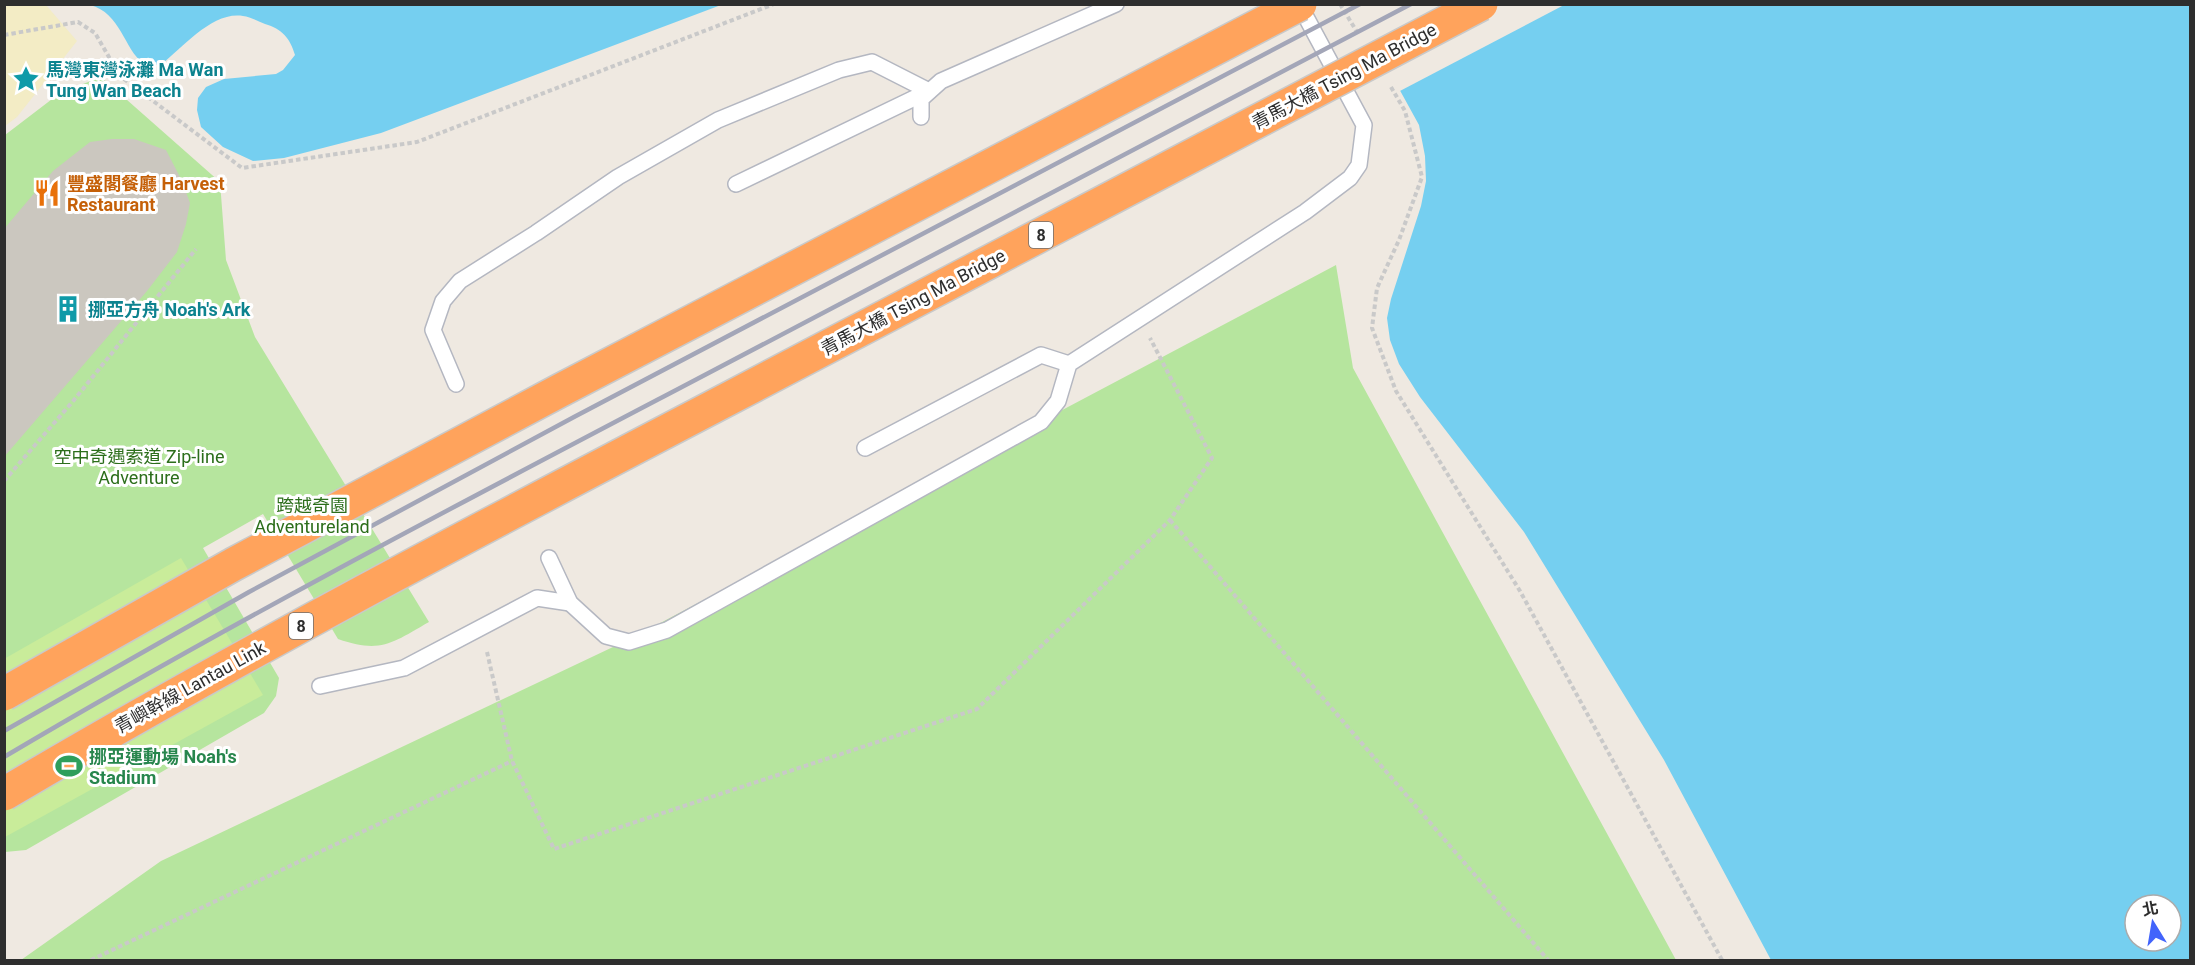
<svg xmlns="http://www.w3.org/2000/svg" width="2195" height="965" font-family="Roboto,'Noto Sans TC',sans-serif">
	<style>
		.green { fill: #b6e59e }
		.sand { fill: #f3ecc5 }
		.pitch { fill: #c9ec9a }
		.water { fill: #75cff0; fill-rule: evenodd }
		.pier { fill: #efe9e1 }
		.building { fill: #cbc7bf }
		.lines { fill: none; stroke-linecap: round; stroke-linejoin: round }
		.lane-casing { stroke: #b4b7c1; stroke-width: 18 }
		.path { stroke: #c9c9c9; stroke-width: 4; stroke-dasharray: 4.5 3; stroke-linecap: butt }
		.lane { stroke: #fff; stroke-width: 15 }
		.rail { stroke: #a3a6b8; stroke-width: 4.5 }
		.highway-bridge-casing { stroke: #c9c9c9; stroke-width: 36; stroke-linecap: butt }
		.highway-bridge { stroke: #ffa35c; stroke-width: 33 }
		.labels { text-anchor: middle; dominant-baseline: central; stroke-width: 6; stroke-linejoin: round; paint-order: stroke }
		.shield { fill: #fff; stroke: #6d6d6d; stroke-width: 1.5 }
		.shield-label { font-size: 16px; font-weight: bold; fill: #2e2e2e }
		.culture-label { font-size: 18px; font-weight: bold; fill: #0d838f; stroke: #fff; text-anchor: start }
		.street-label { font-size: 18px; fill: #2e2e2e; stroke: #fff }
		.food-label { font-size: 18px; font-weight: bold; fill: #c56008; stroke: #fff; text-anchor: start }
		.park-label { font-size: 18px; fill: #2c6e1b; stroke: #fff }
		.leisure-label { font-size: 18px; font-weight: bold; fill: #27864d; stroke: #fff; text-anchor: start }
	</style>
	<rect width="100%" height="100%" fill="#efe9e1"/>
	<g class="green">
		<path d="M101,77L220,182L226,260L255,337L429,622C392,643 381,654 338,639L263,514L203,548L279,678L276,696L264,713L26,850L5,852V135L60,93Z"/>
		<path d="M1336,265L1353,368L1676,960H21L161,861L632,638Z"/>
	</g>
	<path class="sand" d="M5,4L46,5L77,41L17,117L5,126Z"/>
	<path class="pitch" d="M181,558L263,695L5,837L4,659Z"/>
	<g class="water">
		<path d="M90,5H721L381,133L284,158L253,161L223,147L201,127L197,110L198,98L206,87L224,79L276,74L283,70L295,55C290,38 282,29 265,24C258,21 250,17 243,16C213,11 183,47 162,64C156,65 149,66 143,63C124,49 121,13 90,5Z"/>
		<path d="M1353,5H2190V960H1771L1664,760L1524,532L1420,397L1399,364L1390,340L1387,318L1391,299L1421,206L1426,181L1425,156L1419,125ZM2135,905H2171V941H2135Z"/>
	</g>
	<path class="pier" d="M1350,4L1564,5L1398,92Z"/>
	<path class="building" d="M112,139H134L166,150L182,181L190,203L186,224L177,252L147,291L4,457V229L53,171L90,142Z"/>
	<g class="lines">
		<defs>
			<g id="lane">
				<path d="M921,117V99L941,81L1116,4"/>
				<path d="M736,184L929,91"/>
				<path d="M456,384L433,330L443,301L460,281L536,233L618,177L718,120L839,70L872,62L929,91"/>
				<path d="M865,448L1041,355L1069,364"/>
				<path d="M549,558L570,603L606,636L629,642L667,630L1041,422L1058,401L1069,364L1305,212L1350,178L1359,165L1364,125L1299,4"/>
				<path d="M320,686L404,668L537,598L570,603"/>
			</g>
		</defs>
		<use href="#lane" class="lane-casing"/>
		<g class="path">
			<path d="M1340,4L1357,32"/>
			<path d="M4,35L78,22L95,33L120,76L242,168L417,142L774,4"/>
			<path d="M1391,87L1405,111L1422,177L1399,240L1377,288L1372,328L1396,391L1520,591L1722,960"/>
			<path d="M4,481L74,400L196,249"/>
			<path d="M1170,520L1548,960"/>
			<path d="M487,652L512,761L554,849L977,709L1170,520L1212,458L1150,338"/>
			<path d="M91,960L512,761"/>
		</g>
		<use href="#lane" class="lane"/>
		<g class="rail">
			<path d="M4,731L249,592L574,417L1360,4"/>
			<path d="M4,757C225,626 453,507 680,388C923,260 1167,132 1411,4"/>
		</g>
		<defs>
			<g id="highway-bridge">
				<path d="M4,694L234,564L559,391L1300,4"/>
				<path d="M4,794C241,654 485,526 728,399C979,267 1230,136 1481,4"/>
			</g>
		</defs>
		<use href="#highway-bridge" class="highway-bridge-casing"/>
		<use href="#highway-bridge" class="highway-bridge"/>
	</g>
	<defs>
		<symbol id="sight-bare" viewBox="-9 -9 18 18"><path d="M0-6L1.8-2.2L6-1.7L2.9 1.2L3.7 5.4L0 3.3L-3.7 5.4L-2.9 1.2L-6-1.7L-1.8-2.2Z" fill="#0f9aa8" stroke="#fff" stroke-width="2.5" paint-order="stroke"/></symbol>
		<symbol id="restaurant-bare" viewBox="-9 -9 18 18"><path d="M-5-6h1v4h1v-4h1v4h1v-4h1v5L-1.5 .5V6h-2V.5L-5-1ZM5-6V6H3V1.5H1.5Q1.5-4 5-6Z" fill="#e8710a" stroke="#fff" stroke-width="2.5" paint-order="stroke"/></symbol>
		<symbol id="building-bare" viewBox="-9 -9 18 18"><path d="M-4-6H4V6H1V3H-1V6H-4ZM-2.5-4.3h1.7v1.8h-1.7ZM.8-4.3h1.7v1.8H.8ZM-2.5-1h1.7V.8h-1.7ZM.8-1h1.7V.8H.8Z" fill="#0f9aa8" stroke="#fff" stroke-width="2.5" paint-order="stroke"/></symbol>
		<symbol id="stadium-bare" viewBox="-9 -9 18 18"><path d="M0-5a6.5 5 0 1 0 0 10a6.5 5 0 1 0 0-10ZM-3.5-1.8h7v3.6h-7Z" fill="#2e9e5b" stroke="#fff" stroke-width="2.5" paint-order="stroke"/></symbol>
	</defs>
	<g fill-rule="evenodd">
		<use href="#sight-bare" x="7" y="60" width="38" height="38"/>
		<use href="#restaurant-bare" x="28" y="174" width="38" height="38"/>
		<use href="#building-bare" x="49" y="290" width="38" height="38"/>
		<use href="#stadium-bare" x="50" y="747" width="38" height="38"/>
	</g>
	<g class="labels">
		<g class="shield">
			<rect x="1029" y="222" width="24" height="26" rx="4.5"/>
			<rect x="289" y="613" width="24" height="26" rx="4.5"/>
		</g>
		<g class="shield-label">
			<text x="1041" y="235">8</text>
			<text x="301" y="626">8</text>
		</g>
		<g class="culture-label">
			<text x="46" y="69">馬灣東灣泳灘 Ma Wan<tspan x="46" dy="21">Tung Wan Beach</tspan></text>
			<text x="88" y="309">挪亞方舟 Noah's Ark</text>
		</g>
		<g class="street-label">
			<text transform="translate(1344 76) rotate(-28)">青馬大橋 Tsing Ma Bridge</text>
			<text transform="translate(913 302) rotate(-28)">青馬大橋 Tsing Ma Bridge</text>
			<text transform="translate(190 687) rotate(-29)">青嶼幹線 Lantau Link</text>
		</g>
		<g class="food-label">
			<text x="67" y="183">豐盛閣餐廳 Harvest<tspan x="67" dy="21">Restaurant</tspan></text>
		</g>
		<g class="park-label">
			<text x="139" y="456">空中奇遇索道 Zip-line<tspan x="139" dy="21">Adventure</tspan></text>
			<text x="312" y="505">跨越奇園<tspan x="312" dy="21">Adventureland</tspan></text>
		</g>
		<g class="leisure-label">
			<text x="89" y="756">挪亞運動場 Noah's<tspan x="89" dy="21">Stadium</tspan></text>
		</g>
	</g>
	<rect width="2195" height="965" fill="none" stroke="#2e2e2e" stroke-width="12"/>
	<g transform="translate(2153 923) rotate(349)"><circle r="28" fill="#ffffff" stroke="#ababab" stroke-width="1.5"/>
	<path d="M0-4.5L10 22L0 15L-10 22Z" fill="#4264fb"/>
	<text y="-9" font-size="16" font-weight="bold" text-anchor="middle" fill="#2e2e2e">北</text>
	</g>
</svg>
